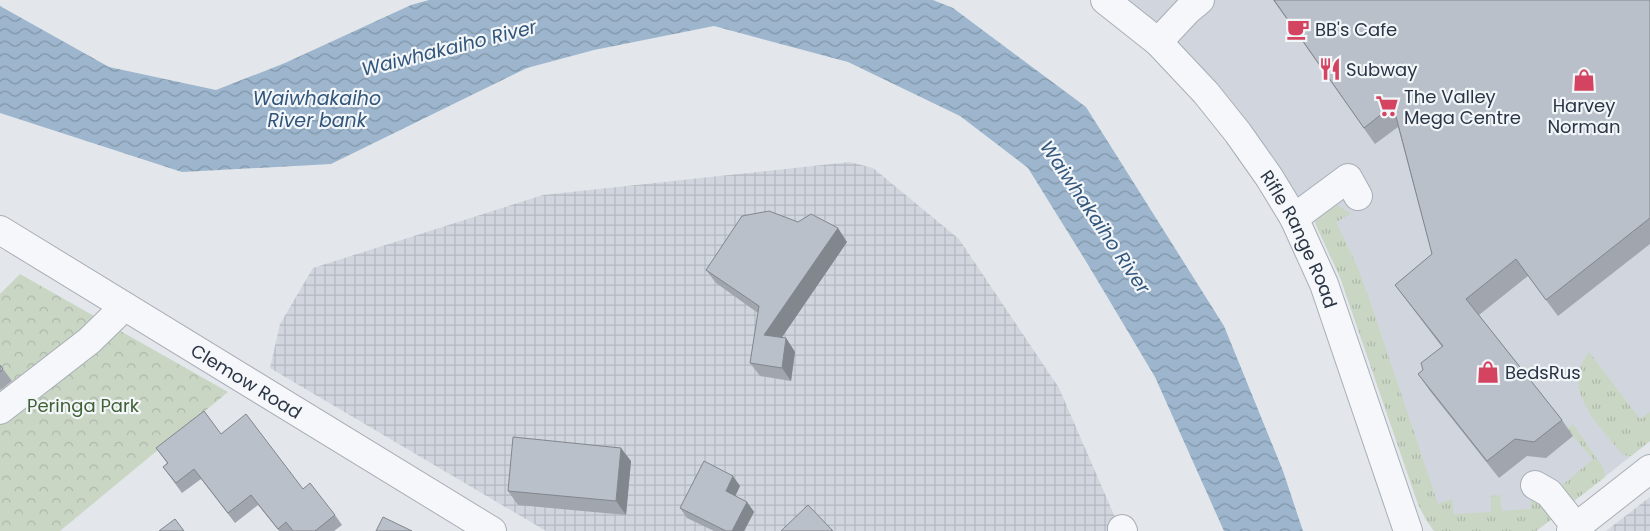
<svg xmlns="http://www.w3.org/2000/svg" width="1650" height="531" font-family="Poppins,sans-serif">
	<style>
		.built { fill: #d1d6de }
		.industrial { fill: url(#industrial-grid) }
		.grass { fill: url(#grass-tufts) }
		.park { fill: url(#park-crowns) }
		.water { fill: url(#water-waves) }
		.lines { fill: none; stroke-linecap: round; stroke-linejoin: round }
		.minor-casing { stroke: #a8aeb7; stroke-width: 30 }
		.minor { stroke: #f6f7fa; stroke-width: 28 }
		.wall { fill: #a0a5ae }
		.shaded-wall { fill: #82868d }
		.building { fill: #bac0ca; stroke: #82868d }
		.labels { text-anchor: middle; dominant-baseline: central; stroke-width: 4.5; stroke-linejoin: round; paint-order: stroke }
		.poi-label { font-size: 18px; fill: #2a3545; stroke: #f3f6f9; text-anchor: start }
		.street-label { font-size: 18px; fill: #2a3545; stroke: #f3f6f9 }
		.park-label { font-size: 18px; fill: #406136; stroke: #f3f6f9 }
		.water-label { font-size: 19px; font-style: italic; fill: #32567b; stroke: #f3f6f9 }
	</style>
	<defs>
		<pattern id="industrial-grid" width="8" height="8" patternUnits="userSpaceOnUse" patternTransform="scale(1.25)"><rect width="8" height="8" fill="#d1d6de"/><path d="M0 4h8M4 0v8" fill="none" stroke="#b4b8c0"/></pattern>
		<pattern id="grass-tufts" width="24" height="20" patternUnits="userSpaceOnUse" patternTransform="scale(1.25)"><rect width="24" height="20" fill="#c9d6c4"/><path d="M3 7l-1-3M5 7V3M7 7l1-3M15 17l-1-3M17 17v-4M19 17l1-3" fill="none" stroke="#adb8aa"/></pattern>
		<pattern id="park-crowns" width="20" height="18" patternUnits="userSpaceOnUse" patternTransform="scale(1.25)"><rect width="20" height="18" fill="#c9d6c4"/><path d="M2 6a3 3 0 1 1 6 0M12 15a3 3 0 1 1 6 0" fill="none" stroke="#adb8aa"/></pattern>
		<pattern id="water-waves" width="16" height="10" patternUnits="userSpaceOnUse" patternTransform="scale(1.25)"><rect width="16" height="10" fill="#9db6cd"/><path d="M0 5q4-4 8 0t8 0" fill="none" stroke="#8095a8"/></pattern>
	</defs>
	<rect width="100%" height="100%" fill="#e3e7ec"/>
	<path class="built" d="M1106,0H1650V441L1536,531H1434L1426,519L1418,504L1340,277L1315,223L1236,120Z"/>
	<g class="industrial">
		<path d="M850,162L873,168L959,239L1059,388L1121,531H546L270,368L280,324L313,268L543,195Z"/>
		<path d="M1650,497V531H1606Z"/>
	</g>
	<g class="grass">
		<path d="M1338,205L1351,214L1336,222L1358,268L1372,307L1438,504L1452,499L1454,514L1491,512V496L1500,495L1502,511L1531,509L1530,497L1551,510L1552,519L1536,531H1434L1426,520L1418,504L1340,277L1315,223L1321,215Z"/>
		<path d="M1589,352L1640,419L1650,412V441L1631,456L1623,455C1600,426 1559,390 1589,352Z"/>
		<path d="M1573,424L1604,469L1605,477L1574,501L1567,499L1559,488L1593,459L1567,429Z"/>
	</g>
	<path class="park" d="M20,274L228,392L60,531H0V294Z"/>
	<path class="water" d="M429,0H933L953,8L1086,107L1224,326L1283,471L1303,531H1224L1155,377L1087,263L1028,168L960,116L848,62L714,26L594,50L527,68L331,164L182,172L0,113V6L109,67L216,90L285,63L411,5Z"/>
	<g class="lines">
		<defs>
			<g id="minor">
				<path id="s1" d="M1105,0L1158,42L1206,93L1238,133L1269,177L1294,218L1324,284L1408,531"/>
				<path d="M1158,42L1188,10L1200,0"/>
				<path d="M1294,218L1348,178L1358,196"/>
				<path id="s2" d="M0,230L492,531"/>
				<path d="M0,410L89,341L124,307"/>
				<path d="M1535,485L1549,493L1576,527"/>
				<path d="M1122,529L1123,531"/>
				<path d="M1571,531L1650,469"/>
			</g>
		</defs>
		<use href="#minor" class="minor-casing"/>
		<use href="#minor" class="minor"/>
	</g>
	<g class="wall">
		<path d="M1273,0H1650V244L1558,316L1528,276L1479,315L1562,420L1573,436L1546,458L1527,456L1499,478L1430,391L1418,374L1423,370L1442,347L1407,301L1395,285L1432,254L1398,127L1375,144Z"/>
		<path d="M847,242L781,338H786L795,352L791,381L760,376L750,363L758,313L716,283L706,270Z"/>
		<path d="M0,365L12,381L0,390Z"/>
		<path d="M221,434L303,489L335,515L342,525L334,531H279L258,505L235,523L201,479L182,493L163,467L167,463L156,448Z"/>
		<path d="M631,461L626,515L518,505L508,491Z"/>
		<path d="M740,486L735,496L747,502L754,512L744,531H714L687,518L680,508Z"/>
	</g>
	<g class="shaded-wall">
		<path d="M838,228L847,242L774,349L764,335Z"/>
		<path d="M786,338L795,352L791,381L782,368Z"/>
		<path d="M621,448L631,461L626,515L616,501Z"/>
		<path d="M733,476L740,486L733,501L726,491Z"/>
		<path d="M747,502L754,512L744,531H732Z"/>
	</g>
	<g class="building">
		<path d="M1274,0H1650V218L1546,300L1516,259L1466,299L1562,420L1534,442L1515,439L1487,461L1418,374L1423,370L1421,363L1443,346L1395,285L1432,254L1393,105L1364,128Z"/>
		<path d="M769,211L798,222L811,214L838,228L764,335L786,338L782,368L750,363L759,306L706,270L742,216Z"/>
		<path d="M0,365L3,369L0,372Z"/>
		<path d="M204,411L221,434L246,414L303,489L310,483L335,515L315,531H293L286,522L278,529L251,495L228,513L194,469L176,483L163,467L168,463L156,448Z"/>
		<path d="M513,437L621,448L616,501L508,491Z"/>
		<path d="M704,461L733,476L726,491L747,502L732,531H726L680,508Z"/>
		<path d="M808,505L833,531H781Z"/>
		<path d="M383,517L412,531H376Z"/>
		<path d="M175,519L184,531H159Z"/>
	</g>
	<defs>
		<symbol id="cafe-bare" viewBox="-9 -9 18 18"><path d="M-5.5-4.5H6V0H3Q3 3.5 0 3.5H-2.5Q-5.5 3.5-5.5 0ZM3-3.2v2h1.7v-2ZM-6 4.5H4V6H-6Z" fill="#d44461" stroke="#f3f6f9" stroke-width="2.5" paint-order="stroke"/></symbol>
		<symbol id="restaurant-bare" viewBox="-9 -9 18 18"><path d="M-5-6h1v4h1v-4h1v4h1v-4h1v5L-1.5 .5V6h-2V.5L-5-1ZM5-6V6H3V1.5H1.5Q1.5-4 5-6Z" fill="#d44461" stroke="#f3f6f9" stroke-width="2.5" paint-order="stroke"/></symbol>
		<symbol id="shop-bare" viewBox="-9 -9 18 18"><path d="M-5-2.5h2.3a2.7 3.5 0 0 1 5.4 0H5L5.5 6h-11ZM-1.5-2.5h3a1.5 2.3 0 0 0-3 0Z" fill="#d44461" stroke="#f3f6f9" stroke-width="2.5" paint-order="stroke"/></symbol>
		<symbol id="supermarket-bare" viewBox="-9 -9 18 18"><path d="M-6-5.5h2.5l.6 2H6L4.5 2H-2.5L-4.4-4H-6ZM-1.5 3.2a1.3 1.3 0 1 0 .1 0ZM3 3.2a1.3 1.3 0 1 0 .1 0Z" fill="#d44461" stroke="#f3f6f9" stroke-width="2.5" paint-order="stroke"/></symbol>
	</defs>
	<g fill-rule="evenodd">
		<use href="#cafe-bare" x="1282" y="13" width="32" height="32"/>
		<use href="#restaurant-bare" x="1314" y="53" width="32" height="32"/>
		<use href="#shop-bare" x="1568" y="64" width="32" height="32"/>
		<use href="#supermarket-bare" x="1371" y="90" width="32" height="32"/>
		<use href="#shop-bare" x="1472" y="356" width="32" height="32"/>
	</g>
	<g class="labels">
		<g class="poi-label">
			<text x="1315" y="29">BB's Cafe</text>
			<text x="1346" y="69">Subway</text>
			<text x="1404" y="96">The Valley<tspan x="1404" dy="21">Mega Centre</tspan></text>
			<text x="1584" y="105" text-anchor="middle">Harvey<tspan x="1584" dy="21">Norman</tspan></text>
			<text x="1505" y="372">BedsRus</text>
		</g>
		<g class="street-label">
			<text stroke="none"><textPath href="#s1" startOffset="312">Rifle Range Road</textPath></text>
			<text stroke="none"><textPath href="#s2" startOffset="289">Clemow Road</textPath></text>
		</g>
		<g class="park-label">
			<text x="83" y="405">Peringa Park</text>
		</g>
		<g class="water-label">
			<text transform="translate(449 48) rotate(-14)">Waiwhakaiho River</text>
			<text x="317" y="98">Waiwhakaiho<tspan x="317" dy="22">River bank</tspan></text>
			<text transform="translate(1095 217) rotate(56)">Waiwhakaiho River</text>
		</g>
	</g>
</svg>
